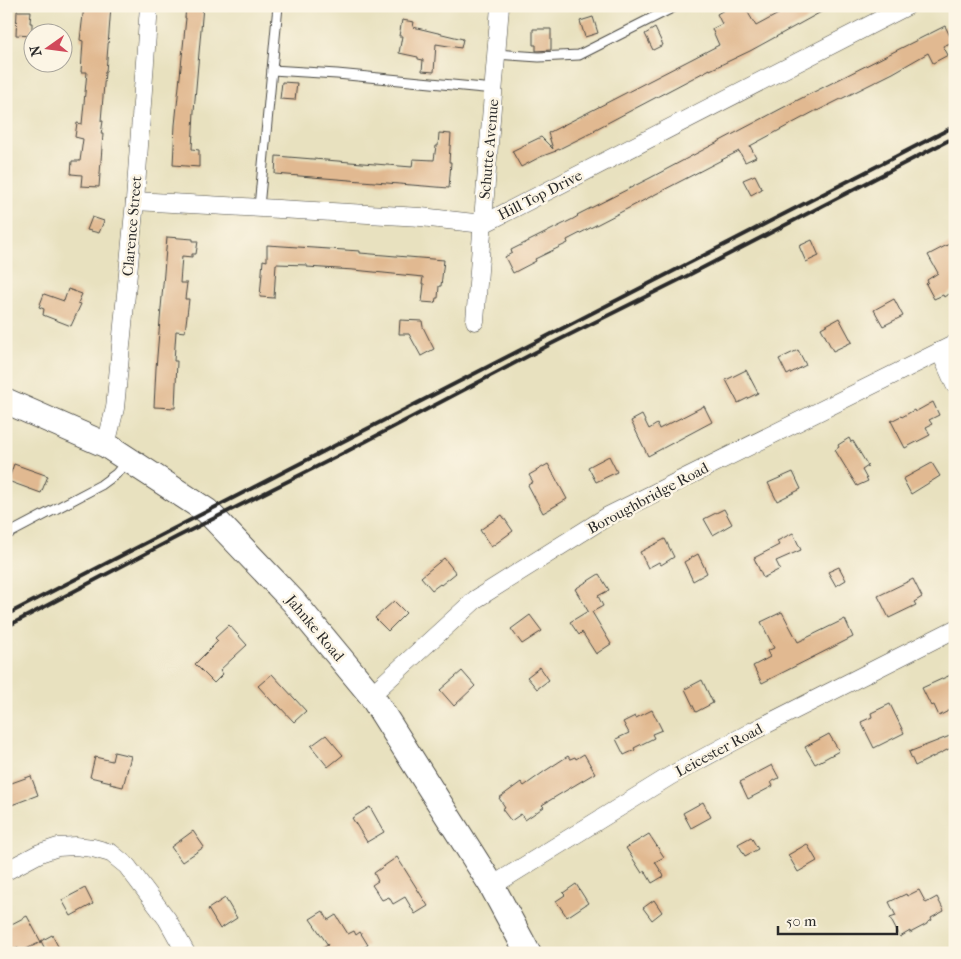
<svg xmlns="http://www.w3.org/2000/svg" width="961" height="959" font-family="'IM FELL French Canon',serif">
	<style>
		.building { fill: #e1b991 }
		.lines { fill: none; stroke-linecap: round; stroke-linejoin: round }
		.lane-casing { stroke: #474641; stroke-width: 11 }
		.street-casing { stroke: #474641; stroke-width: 19 }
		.secondary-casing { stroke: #474641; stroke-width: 27 }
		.lane { stroke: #fff; stroke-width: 9 }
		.street { stroke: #fff; stroke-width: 18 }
		.secondary { stroke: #fff; stroke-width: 25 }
		.rail { stroke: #2b2b2b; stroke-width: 4 }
		.labels { text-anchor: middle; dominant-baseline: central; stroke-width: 5; stroke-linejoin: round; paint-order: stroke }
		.street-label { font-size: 15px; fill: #2b2b2b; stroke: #fcf5e5 }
	</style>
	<rect width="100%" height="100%" fill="#fcf5e5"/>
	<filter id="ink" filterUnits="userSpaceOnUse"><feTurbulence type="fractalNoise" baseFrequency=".02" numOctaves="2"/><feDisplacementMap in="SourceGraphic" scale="10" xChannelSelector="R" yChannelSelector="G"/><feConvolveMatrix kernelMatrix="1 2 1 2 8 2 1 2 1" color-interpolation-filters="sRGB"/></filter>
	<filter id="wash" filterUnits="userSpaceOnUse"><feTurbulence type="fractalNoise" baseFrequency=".0096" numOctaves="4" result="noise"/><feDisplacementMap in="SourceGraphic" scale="20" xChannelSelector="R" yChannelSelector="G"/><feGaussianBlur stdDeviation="1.12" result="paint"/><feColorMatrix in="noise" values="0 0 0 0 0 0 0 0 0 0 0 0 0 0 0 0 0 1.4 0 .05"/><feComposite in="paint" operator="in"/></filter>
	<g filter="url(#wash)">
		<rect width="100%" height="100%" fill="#e8e1bf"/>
		<g id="blocks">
			<g class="building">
				<path d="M84,6H111L106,72H105L101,121H103L101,134H103L99,187L81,186L82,175L71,174L72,161H80L83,139L75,137L77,123L82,124L87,72H81L83,41L80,40Z"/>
				<path d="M186,6H203L194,111L192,149L199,150V167L173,165L175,125L186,18H185Z"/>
				<path d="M731,6H744L756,26L793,6H832L750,51L710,70V69L594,130L595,131L555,151H556L540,157L521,167L512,151L541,137L553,149L548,133L550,132L719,45L712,29L722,24L717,14Z"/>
				<path d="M17,11H31L30,23H32V36L16,35Z"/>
				<path d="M593,17L598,33L585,37L580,21Z"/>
				<path d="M402,20L414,22L413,27L463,39L461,48L436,44L434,72L422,71L423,60L418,59V57L399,53L402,36H399Z"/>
				<path d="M945,26L953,42L943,46L948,55L933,63L928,53L893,73L817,111V110L750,146L756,157L745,162L739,151L567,240L568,243L535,259L536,261L513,273L505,257L512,253L511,250L573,219L578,216L577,215L650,178L790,104Z"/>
				<path d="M655,28L663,45L653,50L645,34Z"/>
				<path d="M533,29H551V50L536,51V45H533Z"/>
				<path d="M282,82L297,83L295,100L280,99Z"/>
				<path d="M439,133L451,134L449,162H451L449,188L275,174L276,156L412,167L413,159L434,160L436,146H438Z"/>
				<path d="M755,175L762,189L751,195L743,180Z"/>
				<path d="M92,217L104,221L99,233L87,230Z"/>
				<path d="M167,237L193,239V241H198L196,254H192V257L182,256L180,283H187L185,299H189L185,332L176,331L174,361H177L175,408L154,407L156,368Z"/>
				<path d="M812,240L819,256L806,262L799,246Z"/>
				<path d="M955,241V289L944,297L943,295L934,299L926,284L928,282L927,280L938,273L928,255Z"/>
				<path d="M267,245L360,251V253L444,260L441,286H439L438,298H436L435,303L422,302L424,284H422L423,277L354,270L307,267V265L276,264L274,298L260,297L263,260L267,261Z"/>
				<path d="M68,289L82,294L78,303L81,304L71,326L43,315L44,309L39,307L44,294L64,301Z"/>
				<path d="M894,299L903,316L883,326L874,310Z"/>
				<path d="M839,318L852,342L833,351L821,328Z"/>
				<path d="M400,320L422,321L423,327L434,349L421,356L409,334H399Z"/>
				<path d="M798,350L806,365L787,375L779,359Z"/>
				<path d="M746,370L758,393L738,403L726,380Z"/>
				<path d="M933,402L939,415L929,420L932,424L926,427L930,435L905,448L891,421L901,416L902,417L914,410L915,412Z"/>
				<path d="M704,406L712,422L648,456L631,421L642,415L649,429L657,424L659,429Z"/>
				<path d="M849,438L851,442L853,441L868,466L862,470L868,481L857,486L835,450L839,447L838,445Z"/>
				<path d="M609,456L617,472L596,482L588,467Z"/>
				<path d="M932,463L940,476L911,494L903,479Z"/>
				<path d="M14,464L48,476L41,493L8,481Z"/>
				<path d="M548,464L567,499L543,513L528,485L533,482L529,475Z"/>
				<path d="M793,472L801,489L777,501L768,483Z"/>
				<path d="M724,509L732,524L713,535L704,519Z"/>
				<path d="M502,515L513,531L491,547L480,530Z"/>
				<path d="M793,533L801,550L776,561L780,569L763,578L754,558L779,545L777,541Z"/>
				<path d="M665,539L674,557L661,565L659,562L648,568L640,552Z"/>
				<path d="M698,554L707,573L693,581L684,562Z"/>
				<path d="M444,558L456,573L441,585L440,584L432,590L421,577Z"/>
				<path d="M839,567L846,580L836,586L828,572Z"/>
				<path d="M599,574L609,590L598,596L603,606L592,612L611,644L596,654L582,632L579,635L570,622L588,611L575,589Z"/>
				<path d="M913,579L922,597L914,602L916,605L889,618L878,596Z"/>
				<path d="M394,601L406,613L388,631L375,618Z"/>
				<path d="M782,612L798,642L845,619L853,637L762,683L753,666L770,657L767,651L774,648L761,622Z"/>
				<path d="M530,615L542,631L522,644L511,629Z"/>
				<path d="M229,625L247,645L220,670L223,674L214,683L195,664L218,641L215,638Z"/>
				<path d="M540,667L549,680L537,689L527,677Z"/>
				<path d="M462,671L475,686L454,706L440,690Z"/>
				<path d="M955,673V702L950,705L952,709L939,716L934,705L931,706L922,688Z"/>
				<path d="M272,674L306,711L294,722L277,704L276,706L258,686Z"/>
				<path d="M702,680L713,703L696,712L685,689Z"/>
				<path d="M890,704L904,733L874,748L861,722L872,717L871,713Z"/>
				<path d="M652,710L662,730L652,734L654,738L634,748L635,750L624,755L616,739L629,733L623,722L635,716L636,718Z"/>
				<path d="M829,734L839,751L815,764L805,747Z"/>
				<path d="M955,734V746L915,766L909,752Z"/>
				<path d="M326,735L343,755L328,767L311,746Z"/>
				<path d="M114,752L131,756L123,787L110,784L111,782L90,777L95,757L112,761Z"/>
				<path d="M584,754L595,773L542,805L544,807L525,820L521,814L511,821L502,809L505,807L499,798L521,782L524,786L545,771L568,756L570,759L575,757L576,759Z"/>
				<path d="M772,765L779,778L771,782L773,786L748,799L740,782Z"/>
				<path d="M31,776L38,795L9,806L6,799V785Z"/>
				<path d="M703,802L711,817L691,828L683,813Z"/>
				<path d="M370,807L384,832L367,842L352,818Z"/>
				<path d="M193,831L204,847L182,862L171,847Z"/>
				<path d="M649,834L664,857L655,862L664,876L652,883L645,871L642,873L626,848Z"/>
				<path d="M751,837L758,849L745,856L738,844Z"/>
				<path d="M807,844L817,861L798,872L788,855Z"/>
				<path d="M397,857L428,906L415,914L405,897L393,904L389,897L382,900L372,885L378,881L374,873Z"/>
				<path d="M576,884L588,903L567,917L556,901L565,895L563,893Z"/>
				<path d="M85,888L93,904L71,916L62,900Z"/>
				<path d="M919,890L926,903L937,897L944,911L931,918L932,920L927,923V924L910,933V931L900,937L890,918L896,916L889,902L906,894L907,896Z"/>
				<path d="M225,898L237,918L220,929L208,909Z"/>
				<path d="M654,900L662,912L652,920L643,908Z"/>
				<path d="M323,911L328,920L336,915L348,934L354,931L356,935L360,932L368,945L354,953H314L328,945L310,919Z"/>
				<path d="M27,916L41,942L20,952L18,948L6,953V927Z"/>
				<path d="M52,935L59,948L50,953H47L41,941Z"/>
			</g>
		</g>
	</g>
	<g filter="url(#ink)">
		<use href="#blocks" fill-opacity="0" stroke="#474641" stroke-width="1"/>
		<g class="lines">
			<defs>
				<g id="lane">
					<path d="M496,54L539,57L579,55L676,6"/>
					<path d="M272,70L337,74L494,89"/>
					<path d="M259,207L278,6"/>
					<path d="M6,535L101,485L116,474L127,461"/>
				</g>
				<g id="street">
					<path d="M135,201L421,217L483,224L493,219L907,6"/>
					<path d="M475,321L500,6"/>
					<path d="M940,351L955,385"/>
					<path d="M106,445L115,408L135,201L149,6"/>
					<path d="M371,695L476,599L608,516L955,344"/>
					<path d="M6,871L40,853L58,847L75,846L93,848L111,853L127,866L167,919L186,953"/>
					<path d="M492,886L670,776L753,731L955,629"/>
				</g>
				<path id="secondary" d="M6,401L106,445L207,511L293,601L371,695L492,886L528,953"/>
			</defs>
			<use href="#lane" class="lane-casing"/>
			<use href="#street" class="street-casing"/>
			<use href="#secondary" class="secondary-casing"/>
			<use href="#lane" class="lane"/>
			<use href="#street" class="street"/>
			<use href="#secondary" class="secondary"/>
			<g class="rail">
				<path d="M6,615L955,126"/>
				<path d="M6,627L177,537L338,456L551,344L683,278L955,137"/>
			</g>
		</g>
	</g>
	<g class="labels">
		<g class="street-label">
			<text transform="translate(489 149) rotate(-85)">Schutte Avenue</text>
			<text transform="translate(540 195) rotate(-27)">Hill Top Drive</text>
			<text transform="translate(132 226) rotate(-85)">Clarence Street</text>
			<text transform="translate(648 498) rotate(-28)">Boroughbridge Road</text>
			<text transform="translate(315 628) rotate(50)">Jahnke Road</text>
			<text transform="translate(719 750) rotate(-28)">Leicester Road</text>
		</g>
	</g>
	<rect width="961" height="959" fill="none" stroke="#fcf5e5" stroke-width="25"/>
	<g transform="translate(48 48) rotate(256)"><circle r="24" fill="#fcf5e5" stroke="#a8a49b"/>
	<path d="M0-4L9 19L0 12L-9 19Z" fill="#d1495b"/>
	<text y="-8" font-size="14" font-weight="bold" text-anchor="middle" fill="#2b2b2b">N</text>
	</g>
	<path d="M778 926v8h119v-8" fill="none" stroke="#2b2b2b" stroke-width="2.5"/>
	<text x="786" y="926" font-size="15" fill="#2b2b2b" stroke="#fcf5e5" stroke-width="4" paint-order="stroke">50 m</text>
</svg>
